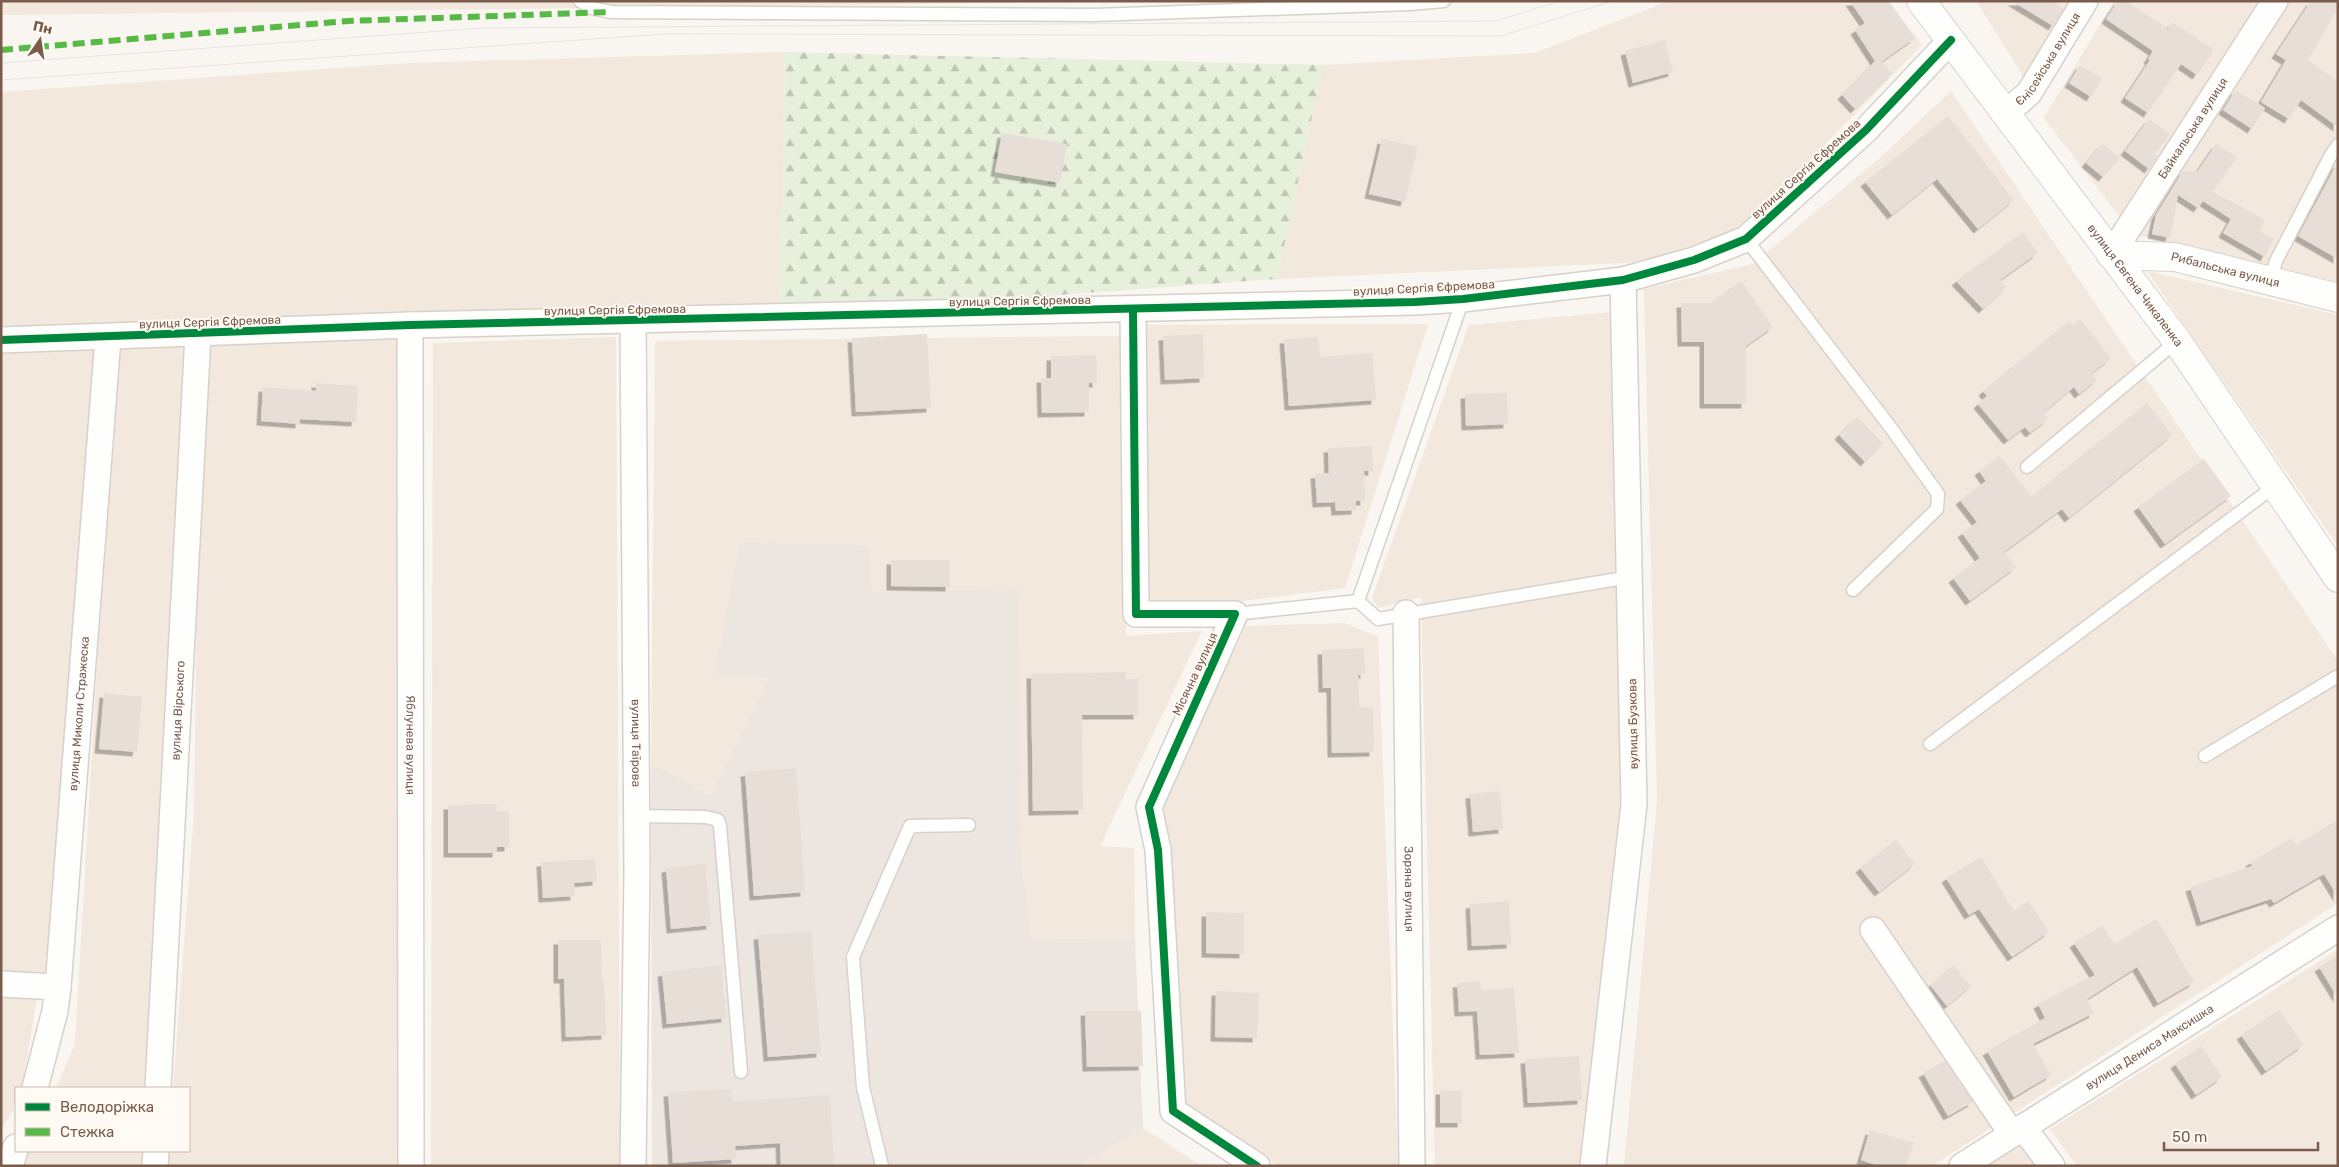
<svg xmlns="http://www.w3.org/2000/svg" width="2339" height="1167" font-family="Rubik,sans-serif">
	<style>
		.residential { fill: #f2e8de }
		.industrial { fill: #ede5e0 }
		.forest { fill: url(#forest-firs) }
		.building { fill: #e6ded7; filter: url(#shadow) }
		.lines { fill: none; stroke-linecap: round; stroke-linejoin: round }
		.lane-casing { stroke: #d7d1cb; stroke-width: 15 }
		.street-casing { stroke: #d7d1cb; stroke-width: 28 }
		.secondary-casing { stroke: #d9d2cb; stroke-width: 30 }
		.lane { stroke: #fefefd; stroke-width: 12 }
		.street { stroke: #fefefd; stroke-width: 25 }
		.secondary { stroke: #fefefd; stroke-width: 28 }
		.tram { stroke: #e6e3e7; stroke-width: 1 }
		.quiet { stroke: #58b947; stroke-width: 6; stroke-dasharray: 12 6; stroke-linecap: butt }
		.cycleway-casing { stroke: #fffaf3; stroke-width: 11 }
		.cycleway { stroke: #00873e; stroke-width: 8 }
		.labels { text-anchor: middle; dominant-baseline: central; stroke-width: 4; stroke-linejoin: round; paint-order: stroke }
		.street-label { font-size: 12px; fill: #7a5c4d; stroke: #fffaf3 }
	</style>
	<defs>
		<pattern id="forest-firs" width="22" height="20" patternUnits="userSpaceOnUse" patternTransform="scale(1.25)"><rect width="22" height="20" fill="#e7f0db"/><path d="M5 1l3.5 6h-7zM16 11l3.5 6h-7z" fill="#c0c6b4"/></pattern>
		<filter id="shadow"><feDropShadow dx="-4.5" dy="4.5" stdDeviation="0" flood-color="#0004"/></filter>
	</defs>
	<rect width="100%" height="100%" fill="#f9f5f0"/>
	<g class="residential">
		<path d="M1,1H1187L1,15Z"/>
		<path d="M1669,1H1889L1922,45L1746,226L1644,262L1277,279L1323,65L1535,53Z"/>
		<path d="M1976,1H2090L2035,95Z"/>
		<path d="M2114,1H2267L2125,224L2044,118Z"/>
		<path d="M2290,1H2338V282L2136,235Z"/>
		<path d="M785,52L780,315L1,334V92L410,63Z"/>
		<path d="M1951,91L2338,661V903L1932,1166H1624L1657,801L1644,289L1753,264L1881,157Z"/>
		<path d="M2147,271L2338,315V546Z"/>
		<path d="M1614,312L1622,828L1580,1164L1577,1166H1435L1421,597L1378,608L1372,598L1469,325Z"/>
		<path d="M1428,324L1345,588L1233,602H1146L1142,325Z"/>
		<path d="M406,327L404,1166H168L169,1151H189V1088H173L194,813L200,338Z"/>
		<path d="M1120,336L1126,636L1202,631L1100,846L1134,848L1135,938L1031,939L1021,856L1018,591L872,592L715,674L768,679L710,795L651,763L655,341Z"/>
		<path d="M195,337L160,1088H56L75,1044L116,341Z"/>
		<path d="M616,337L620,1166H431L433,343Z"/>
		<path d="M102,342L54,979L1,975V345Z"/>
		<path d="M1345,623L1378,637L1398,1166H1278L1179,1101L1171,848L1159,810L1246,626Z"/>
		<path d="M2338,950V1166H2077L2050,1129Z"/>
		<path d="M1,996L37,998L22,1088H16V1106L1,1130Z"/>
		<path d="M1143,1128L1202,1166H1079Z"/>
		<path d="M2017,1139L2037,1166H1978Z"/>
		<path d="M28,1151H157L156,1166H21Z"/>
	</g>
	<path class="industrial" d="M740,543L869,545L872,592L1018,590L1021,856L1031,939L1135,938L1143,1128L1079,1166H652L651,763L710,795L768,679L715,674Z"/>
	<path class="forest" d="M785,52L1323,65L1277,279L780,315Z"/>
	<g class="building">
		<path d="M1850,1H1888L1915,38L1881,62L1892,73L1855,109L1842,95L1875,61L1855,30L1865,23Z"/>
		<path d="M2012,1H2052L2064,9L2053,26Z"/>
		<path d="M2118,1H2126L2168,29L2172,22L2214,50L2197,75L2181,64L2148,113L2125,98L2150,60L2148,59L2153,51L2106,19Z"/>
		<path d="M2311,1H2338V8L2308,60L2338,82V127L2301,100L2289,119L2261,102L2286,60L2276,54Z"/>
		<path d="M1665,40L1673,72L1633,83L1625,51Z"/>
		<path d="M2080,65L2102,79L2091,97L2069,83Z"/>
		<path d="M2236,90L2265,108L2252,129L2223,110Z"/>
		<path d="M1948,116L2014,200L1978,229L1937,179L1892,215L1865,182Z"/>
		<path d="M2149,119L2170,134L2155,154L2158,156L2149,169L2125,151Z"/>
		<path d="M1002,133L1067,144L1060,183L995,172Z"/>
		<path d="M1382,139L1418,147L1405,202L1369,194Z"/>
		<path d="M2102,144L2120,158L2103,177L2086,163Z"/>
		<path d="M2216,144L2237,157L2213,192L2265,220L2259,231L2274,239L2265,257L2223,233L2231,219L2203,201L2198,208L2178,195L2170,238L2152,234L2156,215L2183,171L2197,172Z"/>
		<path d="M2338,162V259L2298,236Z"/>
		<path d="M2023,232L2038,253L2000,280L2007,287L1983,309L1956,281Z"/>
		<path d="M1741,281L1773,327L1746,346V404H1704V342H1682L1681,303H1710Z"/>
		<path d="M2080,319L2111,358L2092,373L2097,380L2079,394L2074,387L2043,413L2048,419L2030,433L2025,427L2008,440L1978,404L1987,396L1983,391L2069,321L2072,325Z"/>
		<path d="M927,334L931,408L856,412L852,338Z"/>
		<path d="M1203,334L1204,378L1165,380L1163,336Z"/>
		<path d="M1318,337L1320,357L1372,353L1376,400L1289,406L1284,339Z"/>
		<path d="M1096,355L1097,383H1089V412L1042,413L1041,378H1051V356Z"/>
		<path d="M316,383L358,386L356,422L300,419V424L261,421L263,387L316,391Z"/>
		<path d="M1507,393L1508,424L1466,426L1465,394Z"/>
		<path d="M2147,403L2172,435L2069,518L2062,509L2004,552L2016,567L1970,601L1953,578L1980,558L1962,533L1977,522L1960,500L1986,481L1979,471L2000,456L2031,497Z"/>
		<path d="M1857,417L1883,443L1865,462L1839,435Z"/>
		<path d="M1372,446L1373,471H1364L1365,501H1356V510L1336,511L1335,502L1317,503L1315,474L1329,473L1328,448Z"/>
		<path d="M2204,459L2231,496L2165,544L2138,507Z"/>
		<path d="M891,560H950V587L891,586Z"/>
		<path d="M1364,648L1365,674L1358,675L1359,707H1373L1374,752L1332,753L1331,688H1323L1322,650Z"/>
		<path d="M1126,672V679H1138V715H1082L1083,810L1033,811L1031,674Z"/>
		<path d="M104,693L142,697L137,752L99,749Z"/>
		<path d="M796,768L805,892L754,896L745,772Z"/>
		<path d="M1500,791L1503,829L1473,832L1470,794Z"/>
		<path d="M497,804L496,811H509V847H497V853H448V805Z"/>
		<path d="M2338,820V897L2324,874L2274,903L2271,899L2201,922L2190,887L2252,866L2250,862L2292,838L2296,845Z"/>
		<path d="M1896,840L1915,864L1879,892L1860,868Z"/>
		<path d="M1981,857L2014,911L2028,901L2049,932L2012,957L1979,909L1969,915L1946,878Z"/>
		<path d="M595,859L597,881L574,883L575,896L543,898L541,862Z"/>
		<path d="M705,864L711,925L671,929L666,868Z"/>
		<path d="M1509,901L1511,944L1472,946L1470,904Z"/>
		<path d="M1206,912L1244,913V954L1206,953Z"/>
		<path d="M2157,919L2194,982L2158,1003L2137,967L2087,999L2094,1013L2033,1044L2051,1075L2014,1097L1987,1051L2045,1018L2038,1004L2095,975L2074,943L2102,925L2114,944Z"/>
		<path d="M811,931L821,1053L768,1057L758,935Z"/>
		<path d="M558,940H601L602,982H604L606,1035L566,1037L564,979H558Z"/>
		<path d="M2338,956V998L2319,967Z"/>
		<path d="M721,965L726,1018L667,1024L662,972Z"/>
		<path d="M1953,965L1971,986L1947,1006L1930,985Z"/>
		<path d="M1480,981L1481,990L1514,988L1519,1053L1480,1055L1477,1011L1459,1012L1457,983Z"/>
		<path d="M1216,991L1259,993L1257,1038L1215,1037Z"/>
		<path d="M2279,1010L2303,1045L2266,1071L2241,1035Z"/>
		<path d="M1085,1011H1141L1143,1066L1087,1067Z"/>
		<path d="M2201,1046L2222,1077L2196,1095L2175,1064Z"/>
		<path d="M1579,1056L1582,1100L1528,1103L1525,1059Z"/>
		<path d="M1945,1061L1973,1102L1948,1116L1923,1073Z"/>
		<path d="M731,1089L732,1101L830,1095L834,1166H781L780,1143L735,1146L736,1159L673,1163L668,1092Z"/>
		<path d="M1440,1090L1462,1091V1123H1440Z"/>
		<path d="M1870,1130L1914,1143L1906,1166H1879L1861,1160Z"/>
	</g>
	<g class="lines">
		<defs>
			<g id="lane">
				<path d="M580,1L591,8L611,12L1095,15L1410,4L1444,1"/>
				<path d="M1746,239L1891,428L1938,494L1937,509L1853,590"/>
				<path d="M2270,281L2276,261L2331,155L2338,145"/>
				<path d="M2027,467L2177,341"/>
				<path d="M1358,601L1463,299"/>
				<path d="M1235,614L1358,601L1378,619L1630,577"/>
				<path d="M1930,744L2275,486"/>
				<path d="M2205,756L2338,676"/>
				<path d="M636,816L706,817L718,820L720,826L741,1072"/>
				<path d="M882,1166L863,1087L853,957L910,826L969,825"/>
			</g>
			<g id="street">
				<path id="s1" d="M2006,113L2029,93L2085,1"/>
				<path id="s2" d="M2111,255L2275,1"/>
				<path d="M1133,310L1136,614H1235L1149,807L1158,850L1173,1111L1257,1166"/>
				<path id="s3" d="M633,321L637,872L633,1166"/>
				<path id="s4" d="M410,325L411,1166"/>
				<path d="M1,340L410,325L1415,302L1463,299L1623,280L1694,260L1746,239L1866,130L1951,40"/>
				<path id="s5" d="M1406,613L1412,1166"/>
				<path d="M1873,930L2012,1134"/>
				<path d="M1,984L58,987"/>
				<path id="s6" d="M35,1088L55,1011L58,987L108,338"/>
				<path id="s7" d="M158,1088L198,335"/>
				<path d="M2023,1127L2052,1166"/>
				<path d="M10,1166L16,1147"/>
				<path d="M155,1166L156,1151"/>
				<path d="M1593,1166L1634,804L1623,280"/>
				<path id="s8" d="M1962,1166L2338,928"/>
			</g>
			<g id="secondary">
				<path id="s9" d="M1921,1L2177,341L2338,578"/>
				<path id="s10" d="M2111,255L2175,257L2338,298"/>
			</g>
		</defs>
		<use href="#lane" class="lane-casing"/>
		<use href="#street" class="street-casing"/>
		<use href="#secondary" class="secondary-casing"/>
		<use href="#lane" class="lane"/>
		<use href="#street" class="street"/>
		<use href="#secondary" class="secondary"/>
		<g class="tram">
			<path d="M1,63L483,28L1496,21L1560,1"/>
			<path d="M1,80L666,34L1500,36L1613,1"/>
		</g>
		<path class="quiet" d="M1,50L348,21L611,12"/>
		<defs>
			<g id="cycleway">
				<path d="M1133,310L1136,614H1235L1149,807L1158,850L1173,1111L1257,1166"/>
				<path d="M1,340L410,325L1415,302L1463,299L1623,280L1694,260L1746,239L1866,130L1951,40"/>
			</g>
		</defs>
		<use href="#cycleway" class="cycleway-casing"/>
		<use href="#cycleway" class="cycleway"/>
	</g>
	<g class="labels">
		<g class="street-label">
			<text stroke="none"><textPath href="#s1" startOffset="69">Єнісейська вулиця</textPath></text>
			<text stroke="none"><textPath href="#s2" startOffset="151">Байкальська вулиця</textPath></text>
			<text transform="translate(1806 169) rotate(-42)">вулиця Сергія Єфремова</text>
			<text stroke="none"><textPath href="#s10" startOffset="116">Рибальська вулиця</textPath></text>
			<text stroke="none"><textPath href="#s9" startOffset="356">вулиця Євгена Чикаленка</textPath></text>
			<text transform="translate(1424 288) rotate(-3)">вулиця Сергія Єфремова</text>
			<text transform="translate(1020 301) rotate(-1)">вулиця Сергія Єфремова</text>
			<text transform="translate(615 310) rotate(-1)">вулиця Сергія Єфремова</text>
			<text transform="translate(210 322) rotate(-2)">вулиця Сергія Єфремова</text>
			<text transform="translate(1195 674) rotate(-65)">Місячна вулиця</text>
			<text stroke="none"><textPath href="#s7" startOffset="378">вулиця Вірського</textPath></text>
			<text stroke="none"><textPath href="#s6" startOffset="378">вулиця Миколи Стражеска</textPath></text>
			<text transform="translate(1633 724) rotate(-91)">вулиця Бузкова</text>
			<text stroke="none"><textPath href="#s3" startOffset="422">вулиця Таїрова</textPath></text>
			<text stroke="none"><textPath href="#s4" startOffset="420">Яблунева вулиця</textPath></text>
			<text stroke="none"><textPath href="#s5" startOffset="276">Зоряна вулиця</textPath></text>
			<text stroke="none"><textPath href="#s8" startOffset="222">вулиця Дениса Максишка</textPath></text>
		</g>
	</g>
	<rect width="2339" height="1167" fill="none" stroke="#7a5c4d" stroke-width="5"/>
	<rect x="15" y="1087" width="175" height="65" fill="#fffaf3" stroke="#cabbb1"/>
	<rect x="25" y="1103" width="25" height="8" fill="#00873e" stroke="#cabbb1"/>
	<text x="60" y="1112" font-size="15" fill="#7a5c4d">Велодоріжка</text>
	<rect x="25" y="1128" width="25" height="8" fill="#58b947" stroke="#cabbb1"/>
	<text x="60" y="1137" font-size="15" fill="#7a5c4d">Стежка</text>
	<g transform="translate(40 40) rotate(13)" stroke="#fffaf3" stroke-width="4" paint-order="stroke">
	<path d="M0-4L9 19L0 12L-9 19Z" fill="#7a5c4d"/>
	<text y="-8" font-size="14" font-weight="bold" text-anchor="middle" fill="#7a5c4d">Пн</text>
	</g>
	<path d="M2164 1142v8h154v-8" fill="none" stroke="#7a5c4d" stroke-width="2.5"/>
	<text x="2172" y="1142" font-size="15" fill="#7a5c4d" stroke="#fffaf3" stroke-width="4" paint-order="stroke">50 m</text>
</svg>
